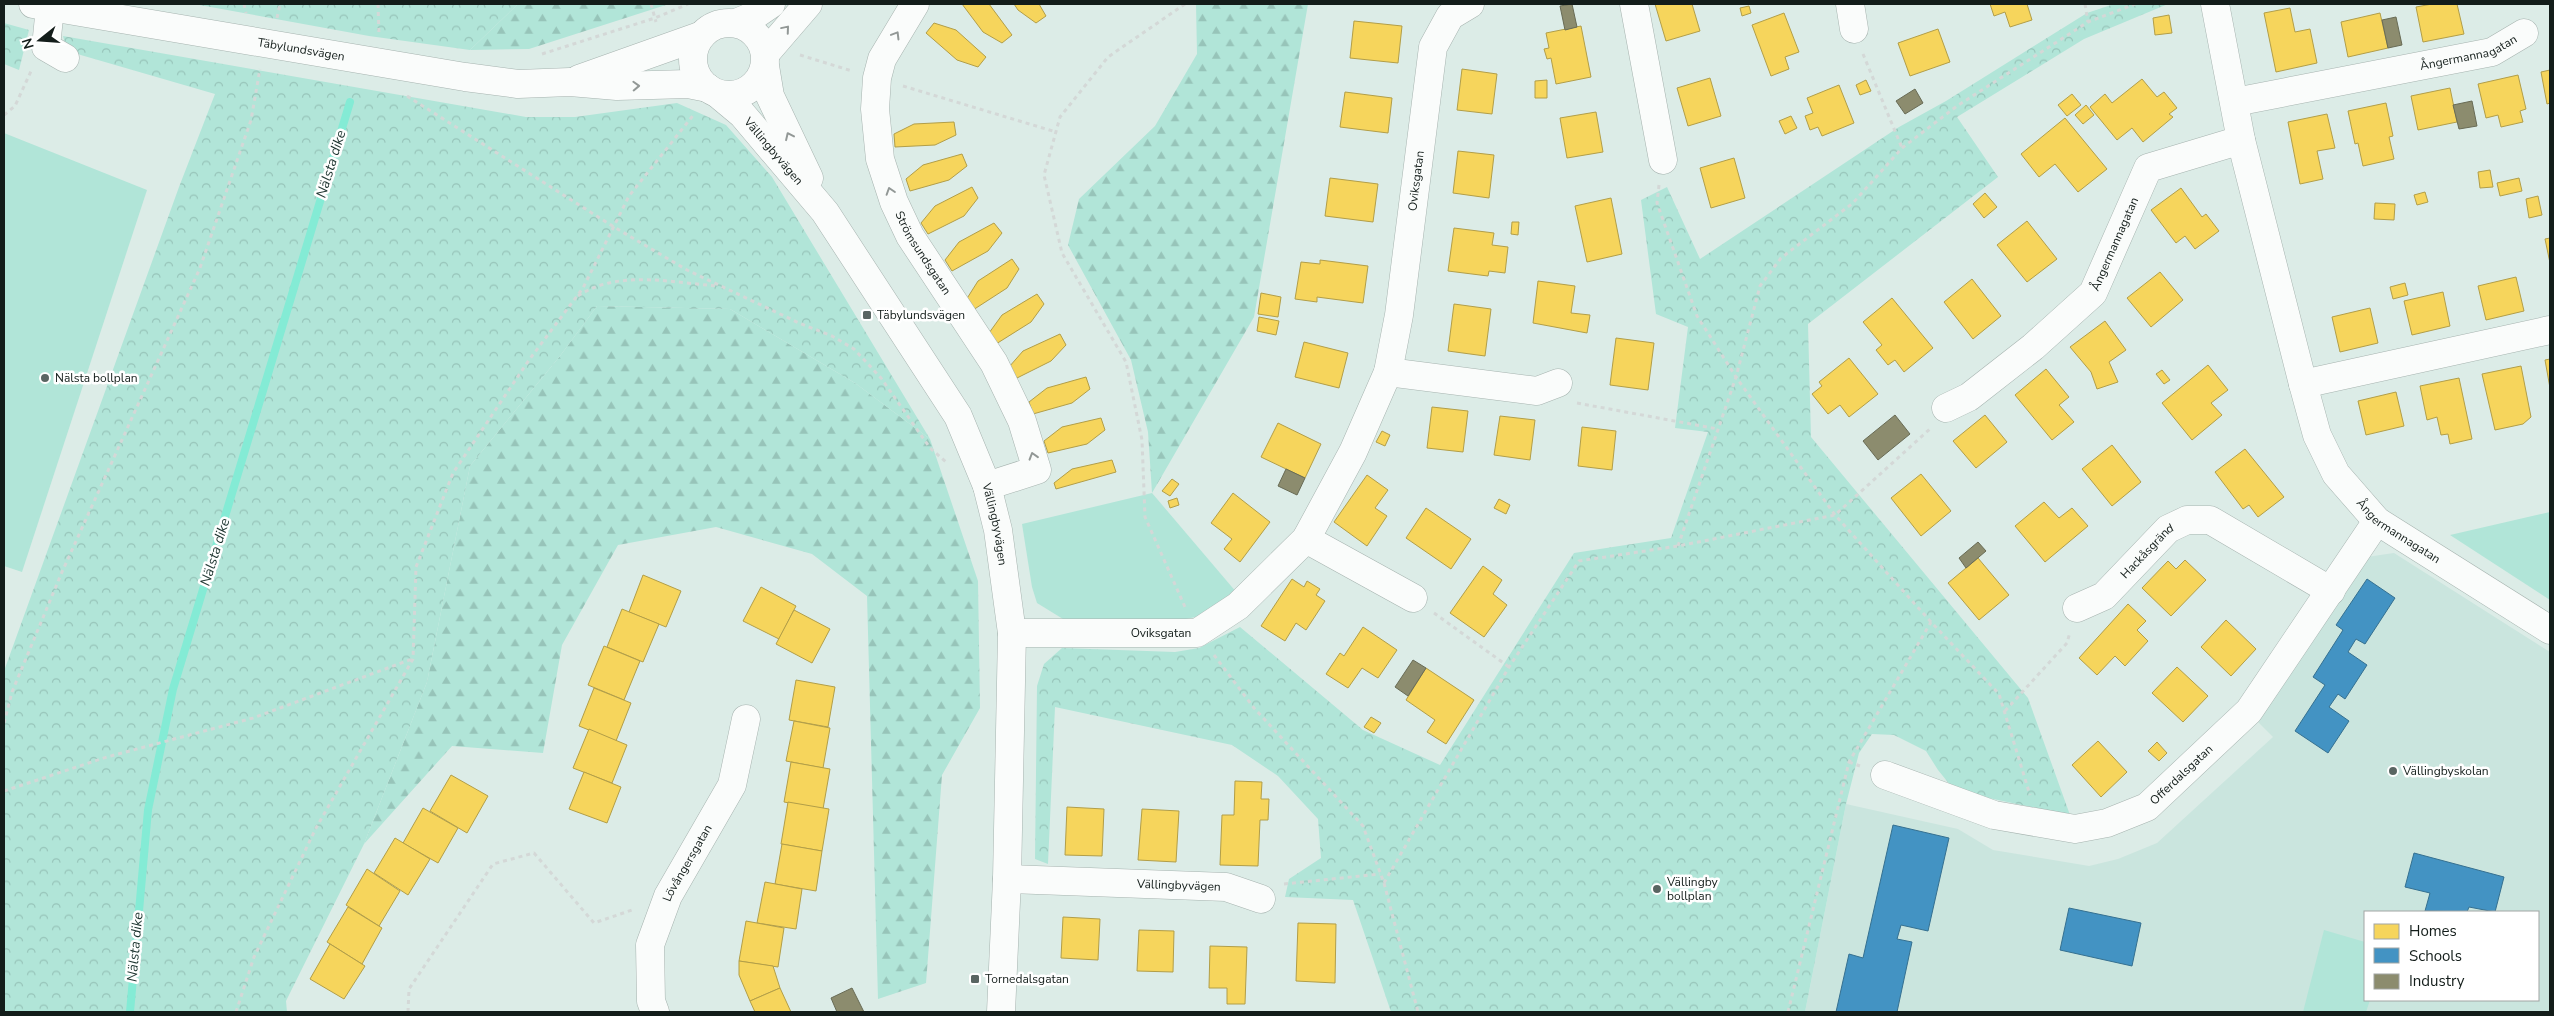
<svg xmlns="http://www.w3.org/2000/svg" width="2554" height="1016" font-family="'Nunito Sans',sans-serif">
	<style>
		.built { fill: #cae5de; fill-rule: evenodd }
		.grass { fill: #b1e5d8 }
		.forest { fill: url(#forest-firs) }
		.park { fill: url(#park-crowns) }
		.homes { fill: #f6d55c; stroke: #b29e48 }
		.schools { fill: #4393c3; stroke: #357090 }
		.industry { fill: #8c8c6e; stroke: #686b55 }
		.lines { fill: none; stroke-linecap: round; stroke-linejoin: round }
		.stream { stroke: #84ebd5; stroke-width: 8 }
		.minor-casing { stroke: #a6b3af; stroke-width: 29 }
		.path { stroke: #d4d8d7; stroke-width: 3; stroke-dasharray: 4 4; stroke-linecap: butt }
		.minor { stroke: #fafcfb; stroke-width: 28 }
		.oneway { stroke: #929896 }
		.poi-dot { fill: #596562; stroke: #fff; stroke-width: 2 }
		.labels { text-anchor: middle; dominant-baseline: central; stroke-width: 5; stroke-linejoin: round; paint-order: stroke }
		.street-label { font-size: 12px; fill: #131d1a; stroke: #fff }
		.poi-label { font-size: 12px; fill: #131d1a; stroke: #fff; text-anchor: start }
		.water-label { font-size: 14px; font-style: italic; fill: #1e3530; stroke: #fff }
	</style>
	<defs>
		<pattern id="forest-firs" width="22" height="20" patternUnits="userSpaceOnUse" patternTransform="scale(1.25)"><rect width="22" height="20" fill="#b1e5d8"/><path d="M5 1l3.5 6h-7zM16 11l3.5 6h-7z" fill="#97c4b9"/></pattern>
		<pattern id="park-crowns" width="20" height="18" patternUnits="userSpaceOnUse" patternTransform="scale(1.25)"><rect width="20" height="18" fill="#b1e5d8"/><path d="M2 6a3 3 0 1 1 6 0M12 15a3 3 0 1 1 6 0" fill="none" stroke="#97c4b9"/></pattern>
	</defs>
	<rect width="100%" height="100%" fill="#dcece7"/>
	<path class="built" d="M2394,553L2550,652V1012H1805L1846,804L1958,829L1993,850L2089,866L2118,859L2157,843L2273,737L2256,720L2367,557ZM2365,912H2538V1000H2365Z"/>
	<g class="grass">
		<path d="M4,133L147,190L22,572L4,566Z"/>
		<path d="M1152,493L1237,593L1200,616L1172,622L1063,619L1037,603L1032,587L1022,524Z"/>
		<path d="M2550,512V600L2450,535Z"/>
		<path d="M2324,930L2365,942V1000H2370L2366,1012H2303Z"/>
	</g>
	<g class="forest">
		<path d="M518,4H669L529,49L470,50Z"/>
		<path d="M1196,4H1308L1254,317L1152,493L1148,432L1131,360L1068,245L1079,199L1155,126L1197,54Z"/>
		<path d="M597,306L730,309L855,383L930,439L978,581L980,708L942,775L926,983L878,999L867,596L812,554L716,527L618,545L562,645L543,753L452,746L364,844L427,682L470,466L560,356Z"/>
	</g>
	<g class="park">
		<path d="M194,4H518L470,50L369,36Z"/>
		<path d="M2114,4H2168L2084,39L1957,117L1998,177L1808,324L1811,437L2028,698L2070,815L1955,791L1938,770L1926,751L1894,735L1872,734L1859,753L1846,804L1805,1012H1391L1353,900L1285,897L1289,879L1321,858L1318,819L1278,776L1232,745L1055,707L1048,864L1035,859L1037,686L1044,664L1062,648L1175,652L1199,648L1240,627L1363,730L1440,765L1574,553L1671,538L1708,432L1675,428L1688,327L1656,314L1641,200L1667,187L1700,259L1899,127L1946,101L2087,13Z"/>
		<path d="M4,23L29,30L19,70L4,64Z"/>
		<path d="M63,36L526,117H575L677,103L726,125L772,177L930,439L855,383L730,309L597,306L560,356L470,466L427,682L364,844L286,1001L287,1012H4V671L179,187L215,94L67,51Z"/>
	</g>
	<g class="homes">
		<path d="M962,4H989L1012,35L1002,43L983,32Z"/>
		<path d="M1014,4H1039L1046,16L1036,23L1018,10Z"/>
		<path d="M1655,4H1692L1700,31L1666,41Z"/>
		<path d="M1990,4H2027L2032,20L2010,27L2005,12L1994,16Z"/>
		<path d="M2432,4H2457L2464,34L2423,42L2416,7Z"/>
		<path d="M1749,6L1751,13L1742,16L1740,8Z"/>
		<path d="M2290,8L2295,32L2310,29L2317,63L2276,72L2264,13Z"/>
		<path d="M1784,13L1799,52L1785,57L1789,69L1771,76L1752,25Z"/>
		<path d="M2380,13L2388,48L2348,57L2341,22Z"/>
		<path d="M2169,15L2172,33L2155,35L2153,18Z"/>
		<path d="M1354,21L1402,26L1398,63L1350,58Z"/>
		<path d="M934,23L956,30L986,57L978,67L957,60L926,33Z"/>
		<path d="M1581,26L1591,77L1556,84L1551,58L1547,59L1544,49L1549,48L1546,33Z"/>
		<path d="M1938,29L1950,62L1910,76L1898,43Z"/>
		<path d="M1462,69L1497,74L1492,114L1457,110Z"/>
		<path d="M2550,70V103L2547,104L2541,72Z"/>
		<path d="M2518,75L2526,109L2520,111L2523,122L2501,127L2498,115L2486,118L2478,84Z"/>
		<path d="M1710,78L1721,116L1688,126L1677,88Z"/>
		<path d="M2142,79L2157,97L2164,92L2177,108L2169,114L2173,117L2143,142L2132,128L2117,140L2090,107L2105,94L2112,103Z"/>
		<path d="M1547,80V98H1535V81Z"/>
		<path d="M1866,80L1871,91L1860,95L1856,85Z"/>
		<path d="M1839,85L1854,123L1822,136L1818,127L1810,130L1805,116L1813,113L1807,98Z"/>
		<path d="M2450,88L2457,122L2418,130L2411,96Z"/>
		<path d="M1345,92L1392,98L1388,133L1340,127Z"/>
		<path d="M2072,94L2081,105L2067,116L2058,105Z"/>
		<path d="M2386,103L2393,136L2389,137L2394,159L2363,166L2358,143L2355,144L2348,111Z"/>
		<path d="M2086,105L2094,115L2083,124L2075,115Z"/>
		<path d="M1596,112L1603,152L1567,158L1560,118Z"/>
		<path d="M2327,114L2335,148L2317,151L2323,179L2300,184L2288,122Z"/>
		<path d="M1791,116L1797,128L1785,134L1779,121Z"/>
		<path d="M2065,118L2107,169L2078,192L2055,164L2039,177L2021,154Z"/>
		<path d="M954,122L956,135L935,145L895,147L894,134L914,124Z"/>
		<path d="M1458,151L1494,155L1489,198L1453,193Z"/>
		<path d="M962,154L967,166L949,180L910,191L906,179L923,165Z"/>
		<path d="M1734,158L1745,198L1711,208L1700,168Z"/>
		<path d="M2490,170L2493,187L2480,188L2478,172Z"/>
		<path d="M1330,178L1378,184L1373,222L1325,216Z"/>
		<path d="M2519,178L2522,191L2500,196L2497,183Z"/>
		<path d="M972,187L978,198L964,216L928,234L921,223L935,206Z"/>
		<path d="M2181,188L2202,217L2206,214L2219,231L2195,249L2185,236L2176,243L2151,210Z"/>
		<path d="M2425,192L2428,202L2417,205L2414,195Z"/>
		<path d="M1985,193L1997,207L1984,218L1973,204Z"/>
		<path d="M2538,196L2542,215L2529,218L2526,199Z"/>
		<path d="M1611,198L1622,254L1587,262L1575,206Z"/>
		<path d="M2375,203L2395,204L2394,220L2374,219Z"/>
		<path d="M2027,221L2057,259L2027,282L1997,245Z"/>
		<path d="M1512,222H1519L1518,235L1511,234Z"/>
		<path d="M994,223L1002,233L988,251L952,271L945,260L959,242Z"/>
		<path d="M1454,228L1494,233L1492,245L1508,247L1505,273L1489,271L1488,276L1448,271Z"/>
		<path d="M2550,238V263L2545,239Z"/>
		<path d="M1012,259L1019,269L1007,288L973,310L966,300L978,281Z"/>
		<path d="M1320,260L1368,266L1363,303L1317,297V302L1295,299L1301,262L1320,264Z"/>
		<path d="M2160,272L2183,300L2151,327L2127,298Z"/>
		<path d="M2516,277L2524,311L2486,320L2478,286Z"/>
		<path d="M1972,279L2001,316L1973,339L1944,302Z"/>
		<path d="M1538,281L1575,286L1571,313L1590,315L1587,333L1533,323Z"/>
		<path d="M2405,283L2408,295L2393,299L2390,287Z"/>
		<path d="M2443,292L2450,326L2412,335L2404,301Z"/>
		<path d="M1261,293L1281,297L1278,317L1258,314Z"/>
		<path d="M1037,294L1044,304L1031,322L996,344L989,333L1002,315Z"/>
		<path d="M1892,298L1933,348L1904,372L1895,360L1888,365L1876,350L1882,345L1863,322Z"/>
		<path d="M1454,304L1491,309L1485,356L1448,351Z"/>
		<path d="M2370,308L2378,343L2340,352L2332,317Z"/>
		<path d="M1259,317L1279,321L1276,335L1257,331Z"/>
		<path d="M2105,321L2126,350L2109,362L2118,382L2097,389L2091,372L2070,347Z"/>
		<path d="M1060,334L1066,345L1051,361L1015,379L1009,367L1023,351Z"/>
		<path d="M1616,338L1654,343L1648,390L1610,385Z"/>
		<path d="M1304,342L1348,353L1339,388L1295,377Z"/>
		<path d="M1849,358L1878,394L1849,417L1840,405L1828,414L1812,394L1822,386L1819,382Z"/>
		<path d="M2550,359V388L2545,360Z"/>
		<path d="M2208,365L2228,390L2211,403L2222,415L2192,440L2162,403Z"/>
		<path d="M2521,366L2531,417L2523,424L2495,430L2482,374Z"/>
		<path d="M2046,369L2069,397L2059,405L2074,422L2052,440L2015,395Z"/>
		<path d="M2162,370L2170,380L2164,384L2156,374Z"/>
		<path d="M1086,377L1090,389L1072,403L1033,414L1029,402L1047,388Z"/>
		<path d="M2459,378L2472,439L2450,444L2448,434L2441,435L2437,417L2427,420L2420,386Z"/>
		<path d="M2396,392L2404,426L2366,435L2358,401Z"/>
		<path d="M1432,407L1468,411L1463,452L1427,448Z"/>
		<path d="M1985,415L2007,442L1976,468L1953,441Z"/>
		<path d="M1500,416L1535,420L1530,460L1494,455Z"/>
		<path d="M1101,418L1105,430L1087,444L1048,453L1044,441L1062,427Z"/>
		<path d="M1278,423L1321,444L1305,478L1261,457Z"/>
		<path d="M1582,427L1616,431L1612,470L1578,466Z"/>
		<path d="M1382,431L1390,435L1385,446L1376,442Z"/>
		<path d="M2112,445L2141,482L2112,506L2082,469Z"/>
		<path d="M2245,449L2284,497L2258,517L2249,505L2243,509L2215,472Z"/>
		<path d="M1112,460L1116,472L1056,489L1054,483L1072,469Z"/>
		<path d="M1921,474L1951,511L1921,536L1891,498Z"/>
		<path d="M1367,475L1388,490L1375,508L1387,516L1367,546L1334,522Z"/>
		<path d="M1172,479L1179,484L1170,496L1162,491Z"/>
		<path d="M1233,493L1270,522L1240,562L1224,549L1232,539L1211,523Z"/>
		<path d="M1177,498L1179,505L1170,508L1168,501Z"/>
		<path d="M1499,499L1510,505L1506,514L1494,508Z"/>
		<path d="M2044,502L2059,518L2072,508L2088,526L2045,562L2015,526Z"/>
		<path d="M1426,508L1471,539L1451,569L1406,538Z"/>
		<path d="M1978,558L2009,595L1979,620L1948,583Z"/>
		<path d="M2185,560L2206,580L2171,616L2142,588L2168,561L2176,569Z"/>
		<path d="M1483,566L1502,580L1493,594L1507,605L1484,637L1450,613Z"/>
		<path d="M643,575L681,591L666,627L629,612Z"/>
		<path d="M1292,579L1304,587L1307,581L1320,589L1316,595L1325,601L1306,630L1296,623L1285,641L1261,626Z"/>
		<path d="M761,587L796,606L779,639L743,621Z"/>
		<path d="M2128,604L2146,621L2137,630L2148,641L2125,666L2115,656L2097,675L2079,658Z"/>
		<path d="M622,609L659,624L643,662L607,647Z"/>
		<path d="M794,610L830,629L812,663L776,644Z"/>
		<path d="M2226,620L2256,649L2231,676L2201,647Z"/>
		<path d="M1363,627L1397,650L1378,678L1362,668L1348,688L1326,674L1340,653L1344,656Z"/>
		<path d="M604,646L640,661L624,700L588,685Z"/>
		<path d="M2177,667L2208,696L2183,722L2152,693Z"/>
		<path d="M1426,668L1474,700L1446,744L1427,732L1435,720L1406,700Z"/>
		<path d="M796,680L835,687L828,727L789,720Z"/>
		<path d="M594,688L631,703L616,741L579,726Z"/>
		<path d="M1371,717L1381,723L1374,733L1364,727Z"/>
		<path d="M794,721L830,728L823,768L786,761Z"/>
		<path d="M589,729L627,745L612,783L573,768Z"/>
		<path d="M2098,741L2127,772L2101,797L2072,765Z"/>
		<path d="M2157,742L2167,753L2159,761L2148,751Z"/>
		<path d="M791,762L830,769L823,809L784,802Z"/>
		<path d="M584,772L621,787L607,823L569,809Z"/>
		<path d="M451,775L488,796L467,833L430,811Z"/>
		<path d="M1235,781L1262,782L1261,799H1269L1268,820H1260L1258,866L1220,865L1222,815H1234Z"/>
		<path d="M788,802L829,809L822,851L781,844Z"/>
		<path d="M1067,807L1104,809L1102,856L1065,855Z"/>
		<path d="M423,808L458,828L438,863L403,843Z"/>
		<path d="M1142,809L1179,811L1176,862L1138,860Z"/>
		<path d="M395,838L430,859L408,895L374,873Z"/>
		<path d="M782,844L822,851L816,891L775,884Z"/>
		<path d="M367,869L400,891L379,926L346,905Z"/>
		<path d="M765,882L802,889L796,929L757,923Z"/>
		<path d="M348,907L382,928L362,964L327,942Z"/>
		<path d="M1063,917L1100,919L1098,960L1061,958Z"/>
		<path d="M746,921L784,928L778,967L739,961Z"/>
		<path d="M1298,923L1336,924L1335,983L1296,981Z"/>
		<path d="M1139,930L1174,931L1173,972L1137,971Z"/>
		<path d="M330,944L365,966L344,999L310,979Z"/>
		<path d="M1210,946L1247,947L1245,1004H1227V988H1209Z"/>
		<path d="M739,961L773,966L780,988L750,1001L739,975Z"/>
		<path d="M780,988L791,1012H755L750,1001Z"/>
	</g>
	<g class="schools">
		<path d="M2367,579L2395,598L2365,644L2356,639L2348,652L2367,665L2345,699L2338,694L2329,707L2349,721L2328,753L2295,731L2325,685L2313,677L2343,630L2336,625Z"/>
		<path d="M1893,825L1949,838L1928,931L1901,925L1897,939L1912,942L1897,1012H1836L1849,954L1863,958Z"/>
		<path d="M2414,853L2504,877L2495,912L2469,907L2467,912L2425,911L2430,893L2405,887Z"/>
		<path d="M2069,908L2141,923L2132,966L2060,950Z"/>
	</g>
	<g class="industry">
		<path d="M1572,4L1577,27L1565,30L1560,6Z"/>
		<path d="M2396,17L2402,45L2388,48L2382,20Z"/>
		<path d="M1915,89L1923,103L1905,114L1896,101Z"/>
		<path d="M2472,101L2477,126L2459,129L2453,105Z"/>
		<path d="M1895,415L1910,434L1878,460L1863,441Z"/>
		<path d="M1286,469L1305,478L1297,495L1278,486Z"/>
		<path d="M1978,542L1986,551L1966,568L1959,558Z"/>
		<path d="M1413,660L1426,668L1408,696L1395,687Z"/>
		<path d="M852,988L864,1012H837L831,998Z"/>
	</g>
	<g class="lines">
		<path class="stream" d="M130,1012L148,810L173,689L350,102"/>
		<defs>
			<g id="minor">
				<path id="s1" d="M33,4L465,77L518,84L570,82L617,86L688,84L708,88"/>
				<path id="s2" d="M915,4L882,59L877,78L875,109L880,159L894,202L910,236L994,363L1022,421L1037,470L987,486"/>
				<path d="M1634,4L1663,160"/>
				<path d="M1850,4L1854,29"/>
				<path id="s3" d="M2215,4L2241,140L2303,384L2317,435L2336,474L2377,521L2550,630"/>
				<path d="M50,7L46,47L65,58"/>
				<circle cx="729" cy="59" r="36"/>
				<path d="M736,23L755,15L771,4"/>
				<path d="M765,54L808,4"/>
				<path d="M765,66L770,96L809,178"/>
				<path d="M579,79L700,36"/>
				<path id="s4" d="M718,94L742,114L825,212L958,416L987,486L998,530L1012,633L1007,879L1001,1012"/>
				<path id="s5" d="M2235,102L2492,52L2524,33"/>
				<path d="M1388,372L1537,391L1558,383"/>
				<path d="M2303,384L2550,330"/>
				<path id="s6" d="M1946,408L1969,397L2033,347L2093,293L2148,168L2241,140"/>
				<path d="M1306,539L1413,598"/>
				<path id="s7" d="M2077,608L2104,596L2168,529L2187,520H2210L2331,591"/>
				<path id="s8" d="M1012,633H1197L1238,606L1306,539L1353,452L1388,372L1399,315L1433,47L1450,16L1470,4"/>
				<path id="s9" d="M1885,775L1994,815L2075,829L2107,823L2147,807L2249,711L2377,521"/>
				<path id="s10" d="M1007,879L1226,887L1261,899"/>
				<path id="s11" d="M655,1012L651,1001L650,945L668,896L732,785L746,719"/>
			</g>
		</defs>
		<use href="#minor" class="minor-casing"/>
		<g class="path">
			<path d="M244,4L246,13"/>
			<path d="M378,4L379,36"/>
			<path d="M651,4L656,22"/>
			<path d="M1185,4L1108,57L1060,117L1044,175L1062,253L1126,362L1142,440L1145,517L1185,607"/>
			<path d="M2085,4L2088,22"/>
			<path d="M277,18L280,4"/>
			<path d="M542,54L655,18L688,4"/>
			<path d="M1863,54L1902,148"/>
			<path d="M800,55L852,71"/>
			<path d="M903,86L1056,132"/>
			<path d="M407,96L614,227L687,270L799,323L832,336L854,349L881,378L930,448L946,462"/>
			<path d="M4,115L15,106L32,69"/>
			<path d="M1659,185L1657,203L1697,316L1736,377L1835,515L1931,622L1999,694L2030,795"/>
			<path d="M578,296C618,269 673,283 718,286"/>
			<path d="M1577,403L1718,429"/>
			<path d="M1678,546L1736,377L1760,286L1781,258L1853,203L1902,148L1957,106L2088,22L2135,4"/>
			<path d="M1434,613L1509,667"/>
			<path d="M1214,655L1254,708L1363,826L1384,883L1418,1012"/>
			<path d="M2005,711L2067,643L2070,632"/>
			<path d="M4,723L12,692L62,572L200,268L251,120L260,69"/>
			<path d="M1849,762L1860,766"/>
			<path d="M4,791L107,757L253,718L412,659"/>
			<path d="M1384,883L1509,667L1579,561L1678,546L1835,515L1931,428"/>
			<path d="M1284,884L1380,874"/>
			<path d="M236,1012L254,957L316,828L413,659L416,567L453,473L529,360L583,288L629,196L695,113"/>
			<path d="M408,1012L409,989L493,864L534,853L594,923L635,909"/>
			<path d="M1788,1012L1849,762L1931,622"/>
		</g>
		<use href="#minor" class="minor"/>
	</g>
	<defs><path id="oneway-chevron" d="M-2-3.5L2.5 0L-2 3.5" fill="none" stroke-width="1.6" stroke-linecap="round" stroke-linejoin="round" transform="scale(1.25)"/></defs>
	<g class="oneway">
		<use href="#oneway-chevron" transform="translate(786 29) rotate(-50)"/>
		<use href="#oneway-chevron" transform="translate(896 35) rotate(-59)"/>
		<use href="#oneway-chevron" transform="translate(636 86) rotate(-2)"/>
		<use href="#oneway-chevron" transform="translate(789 136) rotate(-115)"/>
		<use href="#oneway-chevron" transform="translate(890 191) rotate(-108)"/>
		<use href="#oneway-chevron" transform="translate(1033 456) rotate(-107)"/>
	</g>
	<g class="poi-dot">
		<rect x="862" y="310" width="10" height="10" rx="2.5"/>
		<circle cx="45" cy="378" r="5"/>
		<circle cx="2393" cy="771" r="5"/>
		<circle cx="1657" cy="889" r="5"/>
		<rect x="970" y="974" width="10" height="10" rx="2.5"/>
	</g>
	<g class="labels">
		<g class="street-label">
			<text stroke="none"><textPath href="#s1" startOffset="272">Täbylundsvägen</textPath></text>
			<text stroke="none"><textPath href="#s5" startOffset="239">Ångermannagatan</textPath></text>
			<text stroke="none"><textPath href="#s4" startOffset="80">Vällingbyvägen</textPath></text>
			<text stroke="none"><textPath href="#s8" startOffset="709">Oviksgatan</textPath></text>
			<text stroke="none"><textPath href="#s6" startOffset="241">Ångermannagatan</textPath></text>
			<text stroke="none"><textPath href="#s2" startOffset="269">Strömsundsgatan</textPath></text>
			<text stroke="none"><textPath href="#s4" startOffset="518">Vällingbyvägen</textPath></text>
			<text stroke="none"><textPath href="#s3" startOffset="572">Ångermannagatan</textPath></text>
			<text stroke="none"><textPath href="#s7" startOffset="92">Hackåsgränd</textPath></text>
			<text stroke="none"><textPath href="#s8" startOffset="149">Oviksgatan</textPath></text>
			<text stroke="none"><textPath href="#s9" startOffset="321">Offerdalsgatan</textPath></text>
			<text stroke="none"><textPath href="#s11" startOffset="158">Lövångersgatan</textPath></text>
			<text stroke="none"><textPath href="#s10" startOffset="172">Vällingbyvägen</textPath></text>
		</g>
		<g class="poi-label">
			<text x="877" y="315">Täbylundsvägen</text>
			<text x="55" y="378">Nälsta bollplan</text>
			<text x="2403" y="771">Vällingbyskolan</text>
			<text x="1667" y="882">Vällingby<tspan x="1667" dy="14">bollplan</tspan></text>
			<text x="985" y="979">Tornedalsgatan</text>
		</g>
		<g class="water-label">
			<text transform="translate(331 164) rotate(-73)">Nälsta dike</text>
			<text transform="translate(215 552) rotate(-73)">Nälsta dike</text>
			<text transform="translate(135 947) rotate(-85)">Nälsta dike</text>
		</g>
	</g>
	<rect width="2554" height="1016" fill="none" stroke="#131d1a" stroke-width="10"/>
	<rect x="2364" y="911" width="175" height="90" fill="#ffffff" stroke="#a1a5a3"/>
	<rect x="2374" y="924" width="25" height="15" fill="#f6d55c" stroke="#a1a5a3"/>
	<text x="2409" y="936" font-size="15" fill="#131d1a">Homes</text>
	<rect x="2374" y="948" width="25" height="15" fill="#4393c3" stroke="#a1a5a3"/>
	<text x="2409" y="961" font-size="15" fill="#131d1a">Schools</text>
	<rect x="2374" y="974" width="25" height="15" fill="#8c8c6e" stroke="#a1a5a3"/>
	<text x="2409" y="986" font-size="15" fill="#131d1a">Industry</text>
	<g transform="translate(40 40) rotate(253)" stroke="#ffffff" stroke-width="4" paint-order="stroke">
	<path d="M0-4L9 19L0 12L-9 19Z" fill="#131d1a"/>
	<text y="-8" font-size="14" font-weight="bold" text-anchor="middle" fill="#131d1a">N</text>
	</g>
</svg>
